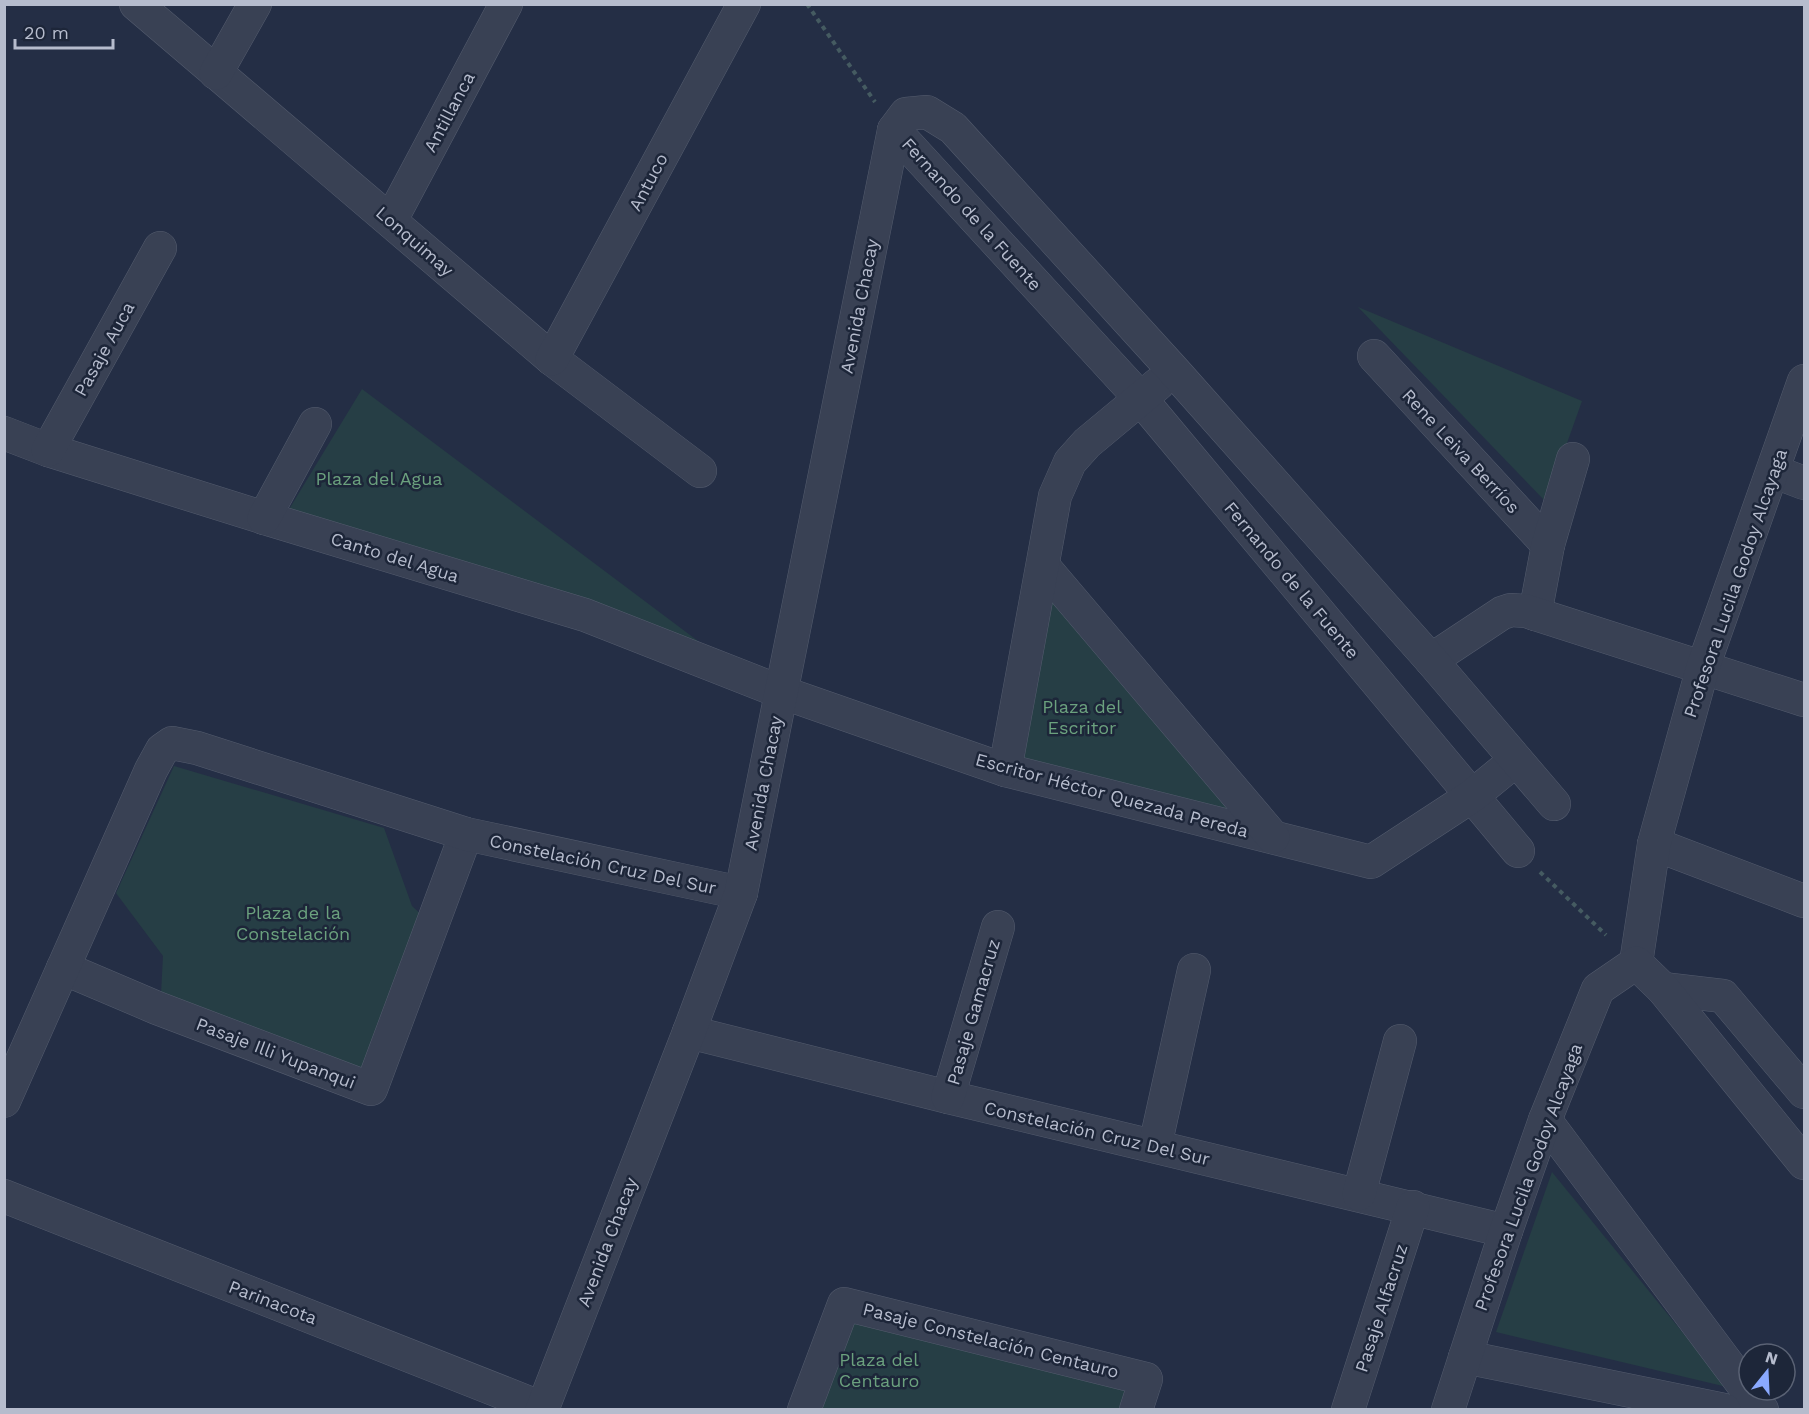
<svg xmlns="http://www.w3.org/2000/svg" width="1809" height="1414" font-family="'Work Sans',sans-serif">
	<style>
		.green { fill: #263e45 }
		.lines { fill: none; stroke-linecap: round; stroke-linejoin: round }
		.minor-casing { stroke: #545c6e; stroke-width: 34 }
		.path { stroke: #455b61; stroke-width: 4; stroke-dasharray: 4.5 4.5; stroke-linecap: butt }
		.minor { stroke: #394154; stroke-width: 33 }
		.labels { text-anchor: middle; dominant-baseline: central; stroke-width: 5; stroke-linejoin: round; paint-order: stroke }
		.street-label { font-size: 18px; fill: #b6bccd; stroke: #1d2639 }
		.park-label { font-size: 18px; fill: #6ba17e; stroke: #1d2639 }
	</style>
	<rect width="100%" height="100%" fill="#242e45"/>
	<g class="green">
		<path d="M1358,307L1582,401L1546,502Z"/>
		<path d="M362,389L702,644L288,511Z"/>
		<path d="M1046,583L1249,822L1014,761Z"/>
		<path d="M174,766L384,828L412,906L424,917L362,1077L161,994L163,956L116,893Z"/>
		<path d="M1552,1172L1727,1387L1496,1332Z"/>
		<path d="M854,1322L1126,1390L1119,1409L821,1410Z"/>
	</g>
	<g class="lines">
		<defs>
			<g id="minor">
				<path d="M136,4L552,359L700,471"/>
				<path d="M216,73L255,4"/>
				<path d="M894,130L1140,398L1518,851"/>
				<path d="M391,220L506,4"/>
				<path d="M1374,356L1548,545"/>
				<path d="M552,359L744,4"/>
				<path d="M4,433L48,450L271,520L585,615L781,692L1005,770L1371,862L1472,796L1516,760"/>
				<path d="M48,450L160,248"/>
				<path d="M1773,471L1804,483"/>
				<path d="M264,518L315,424"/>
				<path d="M1043,566L1273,837"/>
				<path d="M1535,614L1548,545L1573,459"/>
				<path d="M1431,660L1502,613L1511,610L1526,611L1804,700"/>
				<path d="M1005,770L1055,496L1070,462L1087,443L1158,384"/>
				<path d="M1654,844L1804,901"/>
				<path d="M1636,963L1654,844L1703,667L1804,381"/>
				<path d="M63,968L157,1008L371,1089L466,834"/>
				<path d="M1663,989L1723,996L1804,1092"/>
				<path d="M689,1032L948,1097L1506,1231"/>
				<path d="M948,1097L998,927"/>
				<path d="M4,1101L151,770L162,750L172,743L197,748L466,834L741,893"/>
				<path d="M1545,1120L1762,1410"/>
				<path d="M1155,1146L1194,970"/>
				<path d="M1359,1194L1400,1041"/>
				<path d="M4,1196L542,1408"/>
				<path d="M1465,1357L1724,1410"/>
				<path d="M542,1410L689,1032L741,893L894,130L906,114L927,112L953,128L1175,372L1431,660L1554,804"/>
				<path d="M804,1410L844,1304L1146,1379L1136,1410"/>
				<path d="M1348,1410L1413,1207"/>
				<path d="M1448,1410L1506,1231L1545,1120L1598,989L1636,963L1663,989L1804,1163"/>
			</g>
		</defs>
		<use href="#minor" class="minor-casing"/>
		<g class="path">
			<path d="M807,4L875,102"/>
			<path d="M1540,872L1606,935"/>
		</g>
		<use href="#minor" class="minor"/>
	</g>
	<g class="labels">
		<g class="street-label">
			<text transform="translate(449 112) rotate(-62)">Antillanca</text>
			<text transform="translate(648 182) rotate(-62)">Antuco</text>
			<text transform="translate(972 214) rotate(48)">Fernando de la Fuente</text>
			<text transform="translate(415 241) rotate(41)">Lonquimay</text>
			<text transform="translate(859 306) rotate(-79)">Avenida Chacay</text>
			<text transform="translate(104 349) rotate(-61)">Pasaje Auca</text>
			<text transform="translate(1461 451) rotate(47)">Rene Leiva Berríos</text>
			<text transform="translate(395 557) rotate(17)">Canto del Agua</text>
			<text transform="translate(1292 580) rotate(50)">Fernando de la Fuente</text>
			<text transform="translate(1735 583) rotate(-71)">Profesora Lucila Godoy Alcayaga</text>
			<text transform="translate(763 783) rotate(-79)">Avenida Chacay</text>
			<text transform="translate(1112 795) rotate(15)">Escritor Héctor Quezada Pereda</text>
			<text transform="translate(603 864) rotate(12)">Constelación Cruz Del Sur</text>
			<text transform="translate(973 1012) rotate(-74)">Pasaje Gamacruz</text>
			<text transform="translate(276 1053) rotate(21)">Pasaje Illi Yupanqui</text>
			<text transform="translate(1097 1133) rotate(13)">Constelación Cruz Del Sur</text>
			<text transform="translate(1528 1177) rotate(-70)">Profesora Lucila Godoy Alcayaga</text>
			<text transform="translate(607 1242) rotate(-69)">Avenida Chacay</text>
			<text transform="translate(273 1302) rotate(21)">Parinacota</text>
			<text transform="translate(1381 1308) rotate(-72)">Pasaje Alfacruz</text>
			<text transform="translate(991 1340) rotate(14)">Pasaje Constelación Centauro</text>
		</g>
		<g class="park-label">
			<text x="379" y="478">Plaza del Agua</text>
			<text x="1082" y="706">Plaza del<tspan x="1082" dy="21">Escritor</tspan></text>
			<text x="293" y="912">Plaza de la<tspan x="293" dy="21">Constelación</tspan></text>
			<text x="879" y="1359">Plaza del<tspan x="879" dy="21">Centauro</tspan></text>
		</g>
	</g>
	<rect width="1809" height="1414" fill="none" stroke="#b6bccd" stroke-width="12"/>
	<g transform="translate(1767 1372) rotate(18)"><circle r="28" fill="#1d2639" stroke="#5a6274" stroke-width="1.5"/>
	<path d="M0-4.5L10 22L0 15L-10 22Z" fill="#8aa9ff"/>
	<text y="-9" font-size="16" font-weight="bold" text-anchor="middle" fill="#b6bccd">N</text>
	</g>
	<path d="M15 39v9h98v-9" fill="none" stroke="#b6bccd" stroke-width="3"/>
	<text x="24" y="39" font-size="18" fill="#b6bccd" stroke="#1d2639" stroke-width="4.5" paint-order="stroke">20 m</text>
</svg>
